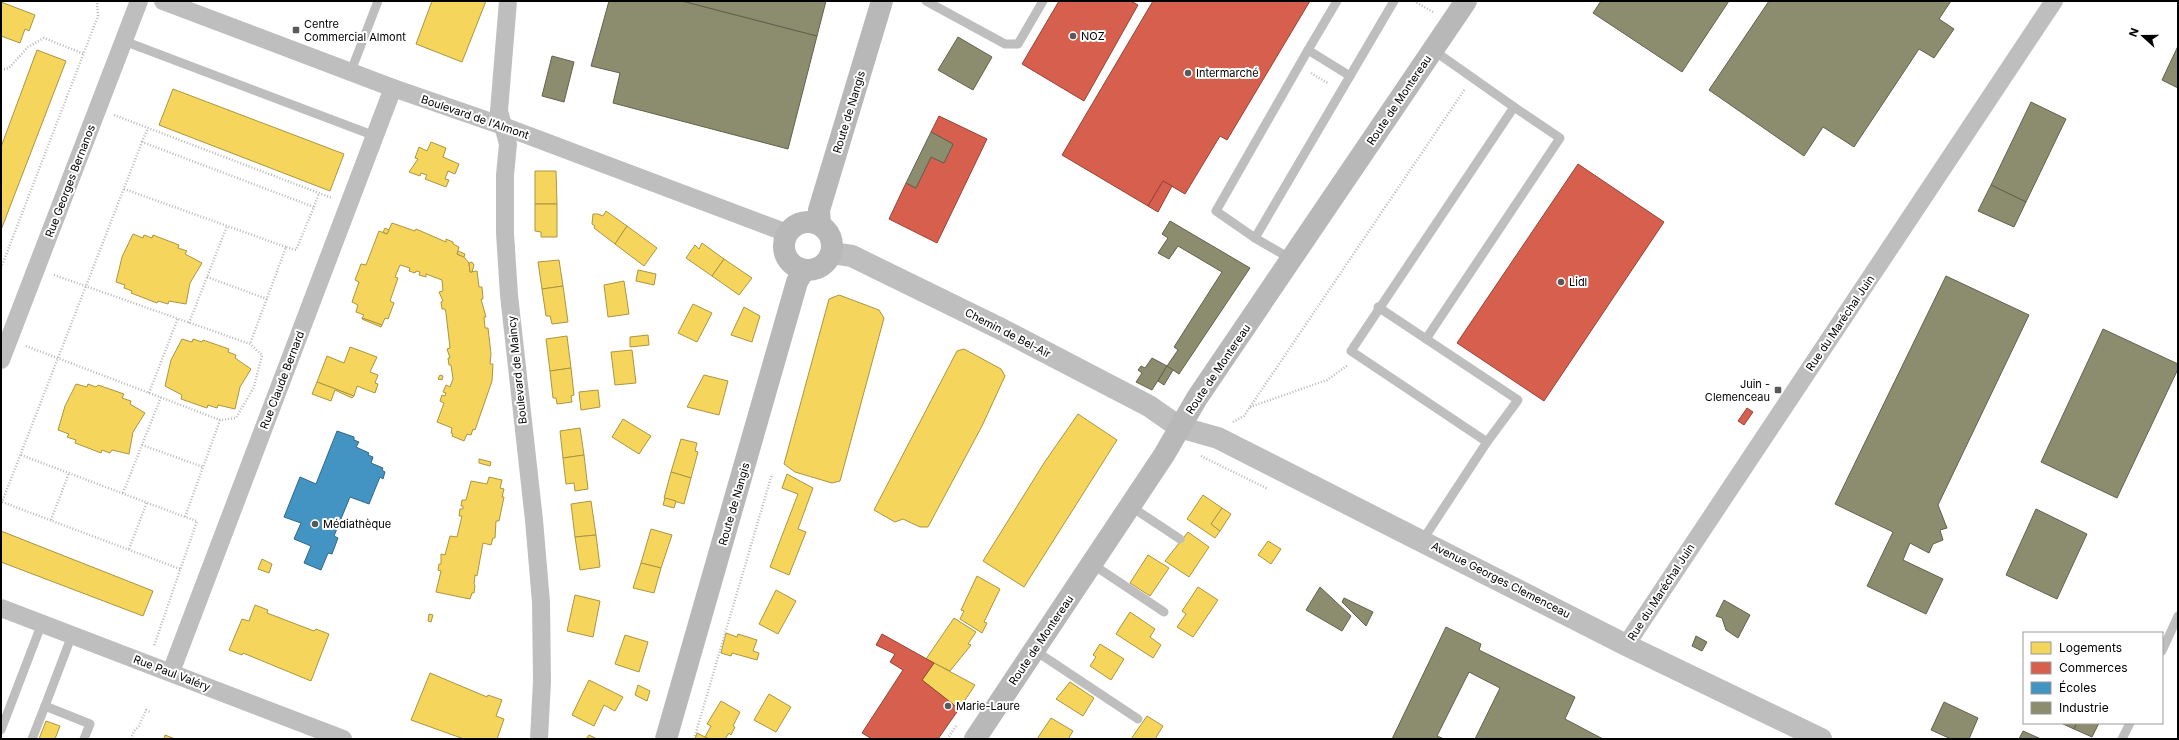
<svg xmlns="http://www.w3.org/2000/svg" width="2179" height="740" font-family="Inter,sans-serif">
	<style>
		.homes { fill: #f6d55c; stroke: #ac9540 }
		.shops { fill: #d6604d; stroke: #964336 }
		.schools { fill: #4393c3; stroke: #2f6788 }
		.industry { fill: #8c8c6e; stroke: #62624d }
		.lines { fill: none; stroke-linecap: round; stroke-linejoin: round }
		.path { stroke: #b9b9b9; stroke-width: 2.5; stroke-dasharray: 1 2; stroke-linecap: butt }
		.service { stroke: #bebebe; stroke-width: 9 }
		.minor { stroke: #bebebe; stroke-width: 18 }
		.tertiary { stroke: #bebebe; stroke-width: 22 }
		.secondary { stroke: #b8b8b8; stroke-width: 22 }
		.poi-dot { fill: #595959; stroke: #fff; stroke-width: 1.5 }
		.labels { text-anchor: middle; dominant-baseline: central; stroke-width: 4; stroke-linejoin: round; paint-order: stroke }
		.poi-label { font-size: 11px; fill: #000; stroke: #fff; text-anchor: start }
		.street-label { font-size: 11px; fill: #000; stroke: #fff }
	</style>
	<rect width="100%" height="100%" fill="#fff"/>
	<g class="homes">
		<path d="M432,1H486L462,62L416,44Z"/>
		<path d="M1,2L35,15L29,31L25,29L20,43L1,36Z"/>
		<path d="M37,50L66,61L1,230V147Z"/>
		<path d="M173,89L344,154L330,191L159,125Z"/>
		<path d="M431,142L446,148L443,157L459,164L455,174L448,171L445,179L449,180L446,187L425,179L427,175L421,173L420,176L409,172L418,159L415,158L419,147L427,151Z"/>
		<path d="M535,171H556L557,204H535Z"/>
		<path d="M535,204H557V237H541V232L535,231Z"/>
		<path d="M606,211L627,226L615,244L594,228L595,226L592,224L593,214H598L603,216Z"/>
		<path d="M392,223L415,231L416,229L446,242V239L453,242V244L459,247L457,254L464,257L469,263L470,272L477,271L479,287H482L483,299H481L486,317H484L485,328H488L491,354L490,364H493L492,381L475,430L473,429L471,435L467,434L464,441L452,436L453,434L451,433L452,428L437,422L444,403L440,401L442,395L445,396L446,393L443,392L446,385L450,387L453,379L451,365H449L448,358H450L447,349L450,348L446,313L445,309H442L441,302L443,301L439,292L443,291L442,280L426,274V277L419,275L420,272L416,271L415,273L409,271L410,268L400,265L395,277L398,278L390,301L394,303L388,319L385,318L382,325L362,318L364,315L356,312L358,305L352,302L359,282L355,280L361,264L366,265L379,231L387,234Z"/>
		<path d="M627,226L657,248L644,266L615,244Z"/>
		<path d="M385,228L389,230L387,234L383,232Z"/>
		<path d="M133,234L143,238L144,235L152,238L153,235L179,245L178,248L187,251L185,254L202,263L190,283L186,304L169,301L168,304L158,301L157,303L131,293L132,291L124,288L125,285L116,282L122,257Z"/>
		<path d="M702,243L724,259L712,276L686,258L695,245L699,249Z"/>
		<path d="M458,251L465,254L464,257L457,254Z"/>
		<path d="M724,259L752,278L739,295L712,276Z"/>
		<path d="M559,260L563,286L542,289L538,262Z"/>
		<path d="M472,262L474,265L472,272H470L469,263Z"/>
		<path d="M638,270L656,274L654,285L636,281Z"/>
		<path d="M624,281L629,314L608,317L604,285Z"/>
		<path d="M563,286L568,322L552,324L550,316H546L542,289Z"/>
		<path d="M839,295L879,310L884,318L840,481L832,483L795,472L784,464L829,299Z"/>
		<path d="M693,304L712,313L697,342L678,333Z"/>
		<path d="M744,307L760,316L752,342L731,335Z"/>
		<path d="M362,318L382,325L381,327L362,319Z"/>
		<path d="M648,335L649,345L630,347V337Z"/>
		<path d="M567,336L571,368L550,371L546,339Z"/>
		<path d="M182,339L192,342L193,339L202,342L203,340L229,349L228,352L236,355L235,358L251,369L240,387L235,409L218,405L217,408L208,405L207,408L181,399L182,395L165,386L171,360Z"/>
		<path d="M350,347L377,357L370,372L378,375L375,383L378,384L375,393L357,386L354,396L317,382L327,356L344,363Z"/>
		<path d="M964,349L1001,369L1005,376L982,426L928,527H920L903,519L895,522L874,510L957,351Z"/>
		<path d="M632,350L636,383L615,385L611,352Z"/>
		<path d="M571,368L574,395L571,396L572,402L557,404L556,398H553L550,371Z"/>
		<path d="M440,375L443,376L442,380L438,379Z"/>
		<path d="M704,375L728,381L719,415L687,407Z"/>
		<path d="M317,382L354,396L352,398L335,390L331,401L312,394Z"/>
		<path d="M76,384L87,387L88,384L96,387L98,385L124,394L122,398L131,401L130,404L145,413L133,432L129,454L112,450L110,453L102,450L101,453L75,443L76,440L67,437L69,434L58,430L65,406Z"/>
		<path d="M598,390L600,407L581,410L579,392Z"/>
		<path d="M1078,414L1117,440L1024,587L983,561L1044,463Z"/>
		<path d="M623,419L651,436L639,454L612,437Z"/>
		<path d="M580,428L584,455L563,458L560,431Z"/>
		<path d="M681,439L697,443L695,451L698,452L691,478L671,472Z"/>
		<path d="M584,455L588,489L575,491L574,483L566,484L563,458Z"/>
		<path d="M479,459L491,462L490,466L479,463Z"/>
		<path d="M671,472L691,478L684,504L664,498Z"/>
		<path d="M787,474L813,488L798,529L806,532L789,575L770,567L798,494L782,488Z"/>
		<path d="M489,477L502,480L500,488L504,489L502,497H504L499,521H496L495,538H493L491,545L483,543L477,576L475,575L474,584L475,585L474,593H472L470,599L436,592L441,571L438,570L439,564H441V554L445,555L450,536L457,537L462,516H459L460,509H463V506H461L462,500H466L471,481L487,484Z"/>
		<path d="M1203,495L1222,508L1211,524L1220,531L1215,538L1187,519Z"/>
		<path d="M665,498L676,501L674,508L663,505Z"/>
		<path d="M591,501L596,535L575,537L571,504Z"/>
		<path d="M1222,508L1231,514L1220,531L1211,524Z"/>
		<path d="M651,529L672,535L661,568L641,563Z"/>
		<path d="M1,531L153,591L143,616L1,562Z"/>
		<path d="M1188,532L1209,547L1189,577L1165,561Z"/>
		<path d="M596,535L600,567L580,570L575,537Z"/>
		<path d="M1268,541L1281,549L1271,564L1258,555Z"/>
		<path d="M1148,555L1169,568L1150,596L1130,583Z"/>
		<path d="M262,559L272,564L269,573L258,569Z"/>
		<path d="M641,563L661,568L654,593L633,588Z"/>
		<path d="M977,576L1000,589L984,622L987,623L982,633L960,619L964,611L961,610Z"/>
		<path d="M1198,587L1218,600L1193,637L1177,627L1186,614L1182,611Z"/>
		<path d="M776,590L796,601L778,634L759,624Z"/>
		<path d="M575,595L600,601L593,637L567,631Z"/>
		<path d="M255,605L268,610L267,613L314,631L316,629L329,634L311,681L243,653L242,655L229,650L242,619L249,621Z"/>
		<path d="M1130,612L1155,629L1150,637L1161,645L1153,658L1116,634Z"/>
		<path d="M429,614L433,615L431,622L428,621Z"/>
		<path d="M954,618L976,632L968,644L971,645L950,671L926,659Z"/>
		<path d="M726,633L737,637L738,634L757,640L753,651L759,653L757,660L732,653L731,656L721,653Z"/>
		<path d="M625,635L648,642L639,672L615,664Z"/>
		<path d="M1100,644L1124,659L1111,680L1090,666L1096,657L1093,655Z"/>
		<path d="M934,663L975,685L959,709L922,680Z"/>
		<path d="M430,673L487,697L488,695L502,700L496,716L504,719L497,739H464L411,720Z"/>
		<path d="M589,680L623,697L615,711L604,705L594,726L572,715Z"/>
		<path d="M1070,682L1094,698L1083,716L1056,699Z"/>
		<path d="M638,685L650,691L647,701L635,695Z"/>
		<path d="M769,694L791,707L776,732L754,720Z"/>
		<path d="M721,701L740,712L733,726L735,727L731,735L729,733L725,739H709L705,737L711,726L707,724Z"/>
		<path d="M1147,716L1163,726L1155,739H1131Z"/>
		<path d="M1051,718L1073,731L1068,739H1037Z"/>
		<path d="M46,721L60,726L55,739H39Z"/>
		<path d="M697,733L709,739H695Z"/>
		<path d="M165,735L175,739H164Z"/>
		<path d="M589,735L597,739H586Z"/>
	</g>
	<g class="shops">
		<path d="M1059,1H1131L1138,5L1084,101L1022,64Z"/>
		<path d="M1153,1H1310L1227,140L1220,136L1185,194L1163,181L1148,206L1062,155Z"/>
		<path d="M939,116L987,139L937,243L889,219L906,183L916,188L931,157L944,163L953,144L931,132Z"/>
		<path d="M1578,164L1664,222L1544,401L1457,343Z"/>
		<path d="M1163,181L1172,186L1158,212L1148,206Z"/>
		<path d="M1747,408L1753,412L1744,425L1738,421Z"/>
		<path d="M882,634L934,663L922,680L959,709L938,739H872L862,733L903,670L890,662L895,654L876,645Z"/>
	</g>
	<path class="schools" d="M337,431L354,437V440L359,442L356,447L369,453L368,455L373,457L371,463L383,468L382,470L385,472L383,479L380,477L369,504L350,497L334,536L338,538L332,554L328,553L321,570L304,563L311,546L294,539L301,523L284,517L300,477L316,484Z"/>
	<g class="industry">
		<path d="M609,1H682L817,36L788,149L613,103L620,73L591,66Z"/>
		<path d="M682,1H826L817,36Z"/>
		<path d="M1601,1H1729L1682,72L1593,13Z"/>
		<path d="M1769,1H1951L1939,19L1954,29L1934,58L1919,49L1854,147L1823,127L1804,156L1709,90Z"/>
		<path d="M958,37L992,57L973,90L938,70Z"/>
		<path d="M2178,46V88L2162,80Z"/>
		<path d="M552,56L574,62L564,102L542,96Z"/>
		<path d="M2031,102L2066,119L2026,202L1991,185Z"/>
		<path d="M931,132L953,144L944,163L931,157L916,188L906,183Z"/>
		<path d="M1991,185L2026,202L2014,227L1978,211Z"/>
		<path d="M1170,221L1250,268L1179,374L1167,366L1178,350L1174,347L1222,272L1178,246L1169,259L1158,253L1168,238L1162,234Z"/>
		<path d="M1946,276L2029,315L1938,505L1947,528L1940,530L1943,540L1933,544L1929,553L1910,543L1903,560L1943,579L1926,614L1867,586L1893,532L1835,504Z"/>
		<path d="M2103,329L2178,364V369L2117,498L2041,462Z"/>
		<path d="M1152,358L1167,366L1152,390L1136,382L1142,373L1138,370L1141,366L1145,368Z"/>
		<path d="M1167,366L1173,370L1164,385L1158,381Z"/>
		<path d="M2036,509L2087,534L2057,599L2006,575Z"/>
		<path d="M1320,587L1351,616L1342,631L1306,610Z"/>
		<path d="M1344,598L1373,612L1366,626L1342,602Z"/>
		<path d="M1724,600L1750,615L1738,638L1726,630L1722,618L1716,616Z"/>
		<path d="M1446,627L1481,644L1479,650L1575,697L1565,719L1603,739H1475L1500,688L1469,672L1437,736L1444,739H1392Z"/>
		<path d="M1696,636L1707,642L1702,651L1692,646Z"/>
		<path d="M1944,702L1978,718L1969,739H1951L1931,730Z"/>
		<path d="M2061,723H2077L2074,729Z"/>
		<path d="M2077,723H2099L2092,737L2074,729Z"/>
		<path d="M2023,731L2041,739H2019Z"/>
	</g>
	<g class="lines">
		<g class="path">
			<path d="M1414,1L1433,12"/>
			<path d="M1,70L9,68L28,47L44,38L84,54"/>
			<path d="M1311,73L1329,84"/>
			<path d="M114,115L332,198"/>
			<path d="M142,142L148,128"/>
			<path d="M124,189L286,247"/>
			<path d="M314,207L319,193"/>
			<path d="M1,268L98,16L97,1"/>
			<path d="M54,275L250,344L262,355L254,387L236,418L220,420L185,517L197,521L154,646"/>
			<path d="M207,277L267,299"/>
			<path d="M189,323L227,226"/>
			<path d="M26,346L220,420"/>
			<path d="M149,393L178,318"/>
			<path d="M1250,407L1327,380L1348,365"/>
			<path d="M1233,422L1244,416L1250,407L1465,89"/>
			<path d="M142,445L203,467"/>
			<path d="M21,455L185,517"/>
			<path d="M1201,456L1268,489"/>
			<path d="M123,493L161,397"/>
			<path d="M51,520L69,473"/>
			<path d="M129,549L147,502"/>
			<path d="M180,569L2,502L142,142L314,207L296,250L286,247L250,344"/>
			<path d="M131,739L134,731L139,726L146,710L150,712"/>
			<path d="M694,739L772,474"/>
			<path d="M947,739L957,725"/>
		</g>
		<g class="service">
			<path d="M926,1L1005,44H1018L1043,1"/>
			<path d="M124,41L375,136"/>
			<path d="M1308,50L1337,1"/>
			<path d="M351,71L378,1"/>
			<path d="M1255,238L1216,211L1308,50L1350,76"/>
			<path d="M1291,259L1255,238L1394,1"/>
			<path d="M1378,307L1518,400L1487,442"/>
			<path d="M1426,339L1560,138L1514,107"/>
			<path d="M1130,506L1180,539"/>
			<path d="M1422,541L1487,442L1351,351L1514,107L1433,50"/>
			<path d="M1092,564L1164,612"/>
			<path d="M72,635L45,706L90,724L84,739"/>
			<path d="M1034,650L1138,719"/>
			<path d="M2162,651L2178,616"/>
			<path d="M1,730L42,623"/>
			<path d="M32,739L45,706"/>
			<path d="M2122,739L2130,723"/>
		</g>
		<g class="minor">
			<path d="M163,1L393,88L503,126L787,233"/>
			<path d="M508,1L499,111L508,144L505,175V233L509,295L534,520L541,602L542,681L539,739"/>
			<path d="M1,360L139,1"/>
			<path d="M1,608L343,739"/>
			<path d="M1626,645L2054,1"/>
			<path d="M171,672L393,88"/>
		</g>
		<path class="tertiary" d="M832,253L852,256L1003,330L1149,406L1179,427L1218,438L1626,645L1821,739"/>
		<g class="secondary">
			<circle cx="808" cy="246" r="24"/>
			<path d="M820,224L819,210L882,1"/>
			<path d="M666,739L797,282L804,270"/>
			<path d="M975,739L1164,455L1197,398L1466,1"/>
		</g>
	</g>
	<g class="poi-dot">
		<rect x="292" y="26" width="8" height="8" rx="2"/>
		<circle cx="1073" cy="36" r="4"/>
		<circle cx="1188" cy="73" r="4"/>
		<circle cx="1561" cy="282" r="4"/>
		<rect x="1774" y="386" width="8" height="8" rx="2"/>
		<circle cx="315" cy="524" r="4"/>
		<circle cx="948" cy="706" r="4"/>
	</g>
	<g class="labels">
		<g class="poi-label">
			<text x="304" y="24">Centre<tspan x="304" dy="13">Commercial Almont</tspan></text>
			<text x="1081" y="36">NOZ</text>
			<text x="1196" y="73">Intermarché</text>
			<text x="1569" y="282">Lidl</text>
			<text x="1770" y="384" text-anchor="end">Juin -<tspan x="1770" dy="13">Clemenceau</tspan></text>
			<text x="323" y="524">Médiathèque</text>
			<text x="956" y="706">Marie-Laure</text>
		</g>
		<g class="street-label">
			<text transform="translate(1399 100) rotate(-56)">Route de Montereau</text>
			<text transform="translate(849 112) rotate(-73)">Route de Nangis</text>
			<text transform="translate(475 117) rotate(19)">Boulevard de l'Almont</text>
			<text transform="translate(70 181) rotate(-69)">Rue Georges Bernanos</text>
			<text transform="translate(1840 323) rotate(-56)">Rue du Maréchal Juin</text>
			<text transform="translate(1008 333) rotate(27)">Chemin de Bel-Air</text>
			<text transform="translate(1218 369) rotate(-56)">Route de Montereau</text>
			<text transform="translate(517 370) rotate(-96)">Boulevard de Maincy</text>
			<text transform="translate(282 380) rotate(-69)">Rue Claude Bernard</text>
			<text transform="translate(734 504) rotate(-74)">Route de Nangis</text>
			<text transform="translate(1501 580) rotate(27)">Avenue Georges Clemenceau</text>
			<text transform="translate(1661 592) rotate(-57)">Rue du Maréchal Juin</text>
			<text transform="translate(1041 640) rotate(-56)">Route de Montereau</text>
			<text transform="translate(172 673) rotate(21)">Rue Paul Valéry</text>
		</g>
	</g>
	<rect width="2179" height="740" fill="none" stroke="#000000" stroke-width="4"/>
	<rect x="2023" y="632" width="140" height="92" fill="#ffffff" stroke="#999999"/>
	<rect x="2031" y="642" width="20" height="12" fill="#f6d55c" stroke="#999999"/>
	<text x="2059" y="652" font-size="12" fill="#000000">Logements</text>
	<rect x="2031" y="662" width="20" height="12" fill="#d6604d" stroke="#999999"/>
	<text x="2059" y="672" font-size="12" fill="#000000">Commerces</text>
	<rect x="2031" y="682" width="20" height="12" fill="#4393c3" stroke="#999999"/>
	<text x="2059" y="692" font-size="12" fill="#000000">Écoles</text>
	<rect x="2031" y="702" width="20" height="12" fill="#8c8c6e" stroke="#999999"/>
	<text x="2059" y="712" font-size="12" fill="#000000">Industrie</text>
	<g transform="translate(2143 36) rotate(291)" stroke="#ffffff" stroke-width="3" paint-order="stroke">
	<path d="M0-3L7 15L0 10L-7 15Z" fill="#000000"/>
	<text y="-6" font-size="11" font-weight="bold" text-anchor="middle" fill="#000000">N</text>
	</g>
</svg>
